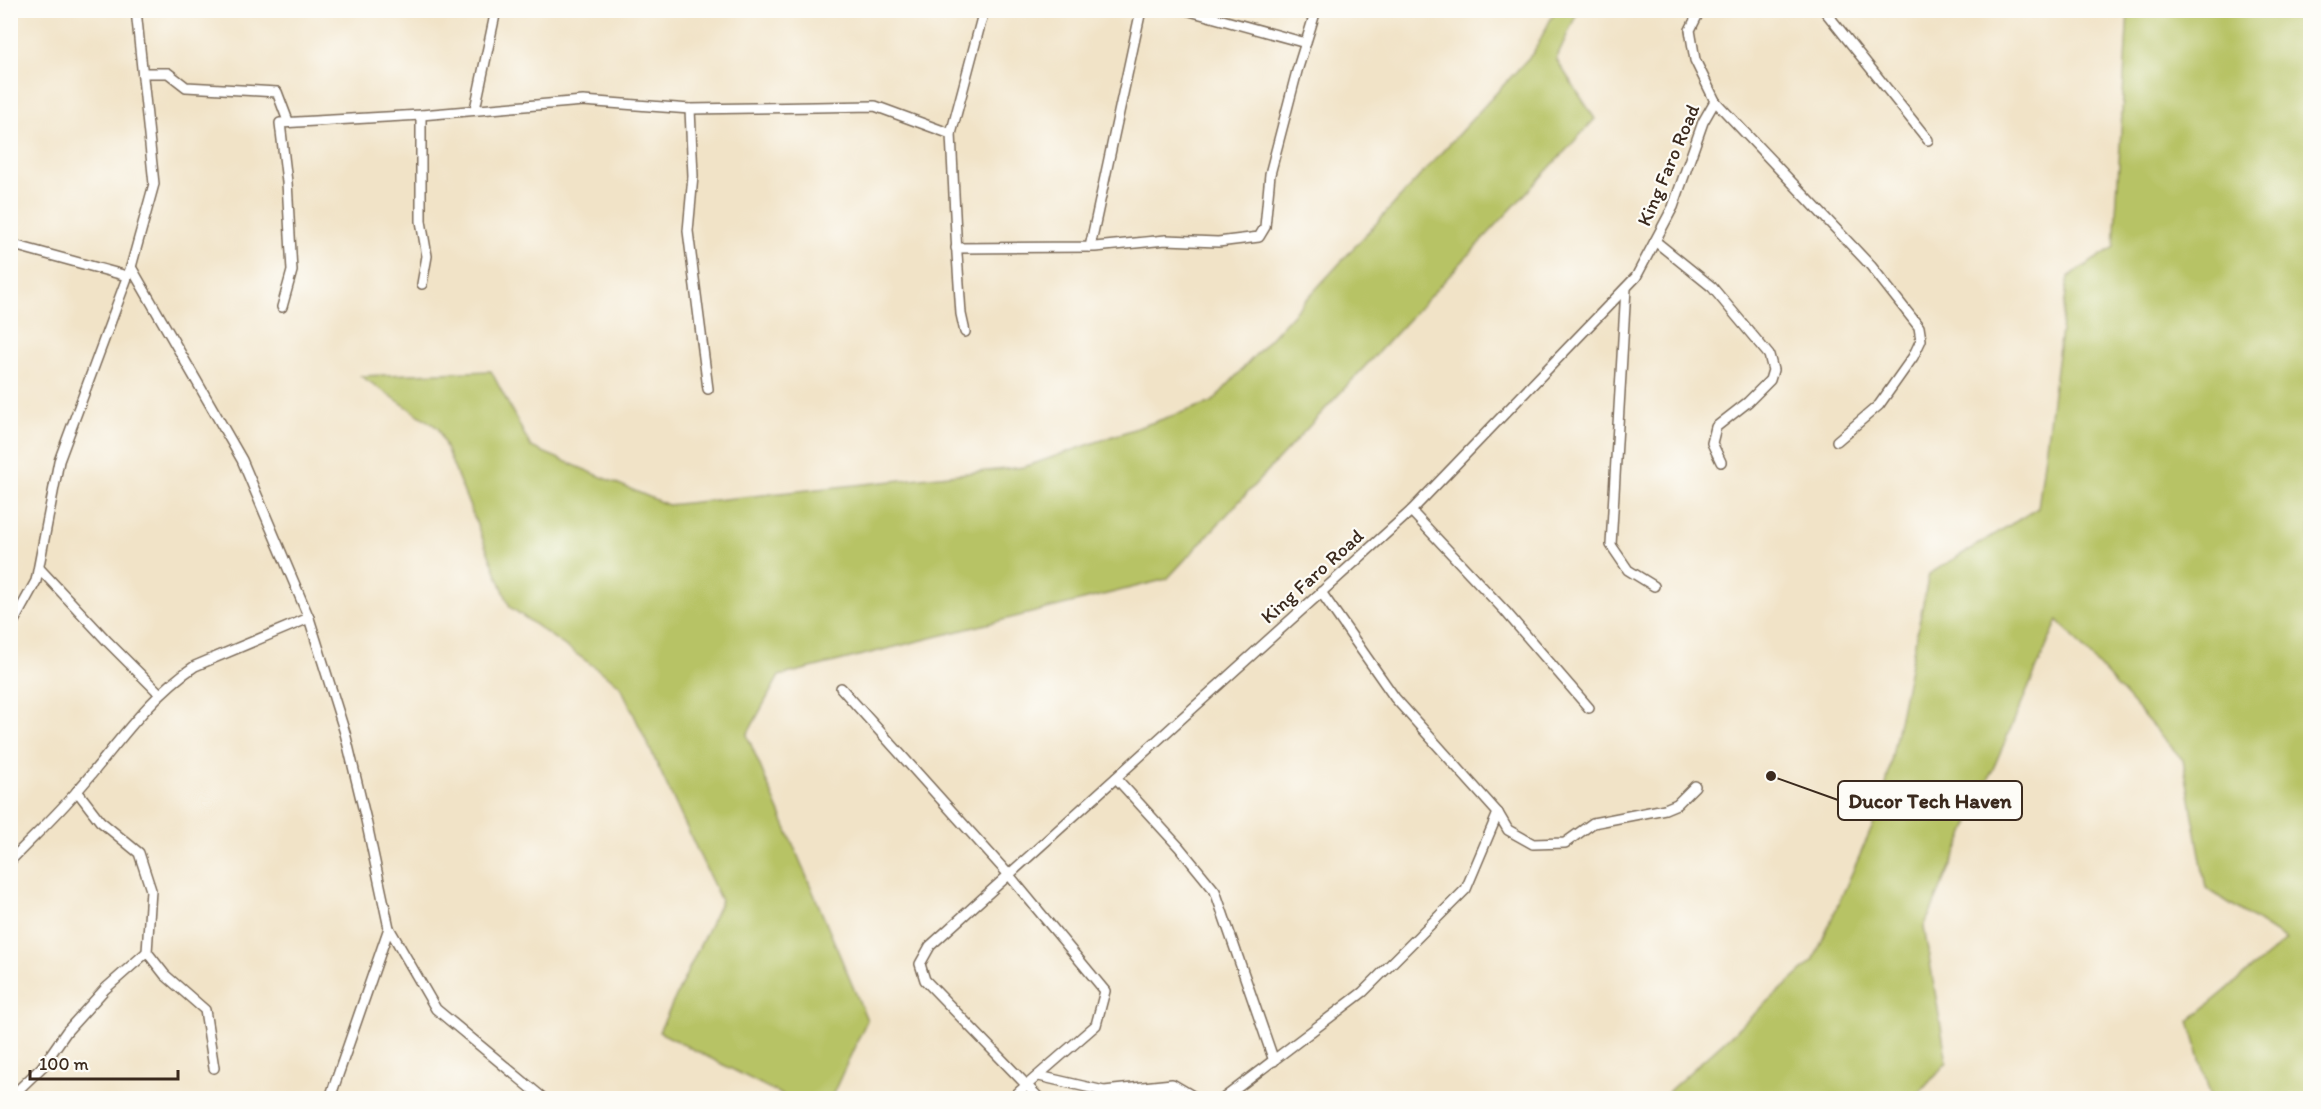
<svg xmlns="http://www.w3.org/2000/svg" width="2321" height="1109" font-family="Itim,sans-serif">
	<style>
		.green { fill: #b7c365; stroke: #797642; stroke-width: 1.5 }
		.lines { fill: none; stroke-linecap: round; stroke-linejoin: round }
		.minor-casing { stroke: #7b6b59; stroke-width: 12 }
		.minor { stroke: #fff; stroke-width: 9 }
		.labels { text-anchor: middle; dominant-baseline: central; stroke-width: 4.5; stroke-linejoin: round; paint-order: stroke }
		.street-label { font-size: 20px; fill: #3b2a1e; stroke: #fdfcf7 }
		.leader { fill: none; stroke: #3b2a1e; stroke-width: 2 }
		.callout-dot { fill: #3b2a1e; stroke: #fdfcf7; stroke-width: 2 }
		.callout { fill: #fdfcf7; stroke: #3b2a1e; stroke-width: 2 }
		.callout-label { font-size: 21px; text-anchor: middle; font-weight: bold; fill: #3b2a1e }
	</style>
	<rect width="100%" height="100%" fill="#fdfcf7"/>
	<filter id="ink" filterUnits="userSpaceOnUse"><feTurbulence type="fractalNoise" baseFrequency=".0167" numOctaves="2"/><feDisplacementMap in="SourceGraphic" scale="12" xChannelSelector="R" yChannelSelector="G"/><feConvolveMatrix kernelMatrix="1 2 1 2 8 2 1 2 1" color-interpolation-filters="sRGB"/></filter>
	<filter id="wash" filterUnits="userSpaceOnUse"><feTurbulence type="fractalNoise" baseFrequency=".008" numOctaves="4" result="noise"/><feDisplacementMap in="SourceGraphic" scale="24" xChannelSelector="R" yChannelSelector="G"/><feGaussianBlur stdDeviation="1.35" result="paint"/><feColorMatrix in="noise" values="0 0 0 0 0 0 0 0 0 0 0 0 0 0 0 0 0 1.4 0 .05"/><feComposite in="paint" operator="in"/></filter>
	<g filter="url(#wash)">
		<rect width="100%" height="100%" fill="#f1e3c7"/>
		<g class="green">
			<path d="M1555,11H1578L1556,59L1595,119L1167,579L779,676L747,735L867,1020L831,1098H788L659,1032L721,901L620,685L510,607L438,428L361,376L491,371L531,447L668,505L1024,467L1212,402L1533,53Z"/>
			<path d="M2128,11H2310V1098H2211L2189,1021L2286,940L2206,888L2183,760L2058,620L1924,927L1947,1062L1915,1098H1664L1670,1090L1813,961L1882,805L1929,574L2038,508L2068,277L2114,247Z"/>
		</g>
	</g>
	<g filter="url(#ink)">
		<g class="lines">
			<defs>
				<g id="minor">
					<path d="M1186,10L1306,43"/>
					<path d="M1824,10L1928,140"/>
					<path d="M143,73H168L186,87L277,92L288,121"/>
					<path d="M1715,101L1871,266L1919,327L1921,340L1913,357L1879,405L1837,441"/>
					<path d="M475,109L496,10"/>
					<path d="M690,109L693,176L688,231L708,389"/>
					<path d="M421,115V221L427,256L422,284"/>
					<path d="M1655,241L1712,287L1769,355L1773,370L1770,380L1748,402L1716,427L1712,443L1721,462"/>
					<path d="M10,244L127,276"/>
					<path d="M1090,247L1141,10"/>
					<path d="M956,248L1095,247L1166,240L1218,242L1259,237L1265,227L1270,174L1297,71L1316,10"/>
					<path d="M131,267L242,460L309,618L345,733L366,820L389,928L436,1009L543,1098"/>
					<path d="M1626,288L1611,545L1628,570L1654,586"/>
					<path d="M282,307L292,271L287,182L280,123L421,115L583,101L690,109L875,106L951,134"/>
					<path d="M965,332L961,314L957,254L951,134L984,10"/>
					<path d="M1411,511L1505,611L1589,708"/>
					<path d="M39,568L108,642L160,694"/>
					<path d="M1321,592L1395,698L1498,813L1508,830L1533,844L1565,843L1593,823L1665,809L1677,804L1695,786"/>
					<path d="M10,628L36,581L59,461L131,267L154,184L136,10"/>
					<path d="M841,688L1009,875L1105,991L1096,1025L1012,1098"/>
					<path d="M1116,778L1179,847L1215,891L1274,1061"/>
					<path d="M77,791L100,821L139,853L151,890L147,952L165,975L205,1010L214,1068"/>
					<path d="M10,861C33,837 57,815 78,790C115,748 148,697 195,666L309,618"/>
					<path d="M1039,1076L1104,1091L1172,1084L1196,1098"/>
					<path d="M10,1098L42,1067L67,1031L105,989L147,952"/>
					<path d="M330,1098L389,928"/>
					<path d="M1039,1098L925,980L920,964L930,946L1411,511L1636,277L1673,207L1703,122L1715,101L1695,60L1690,30L1700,10"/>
					<path d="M1224,1098L1363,992L1466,889L1498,813"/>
				</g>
			</defs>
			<use href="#minor" class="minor-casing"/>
			<use href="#minor" class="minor"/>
		</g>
	</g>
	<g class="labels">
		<g class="street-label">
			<text transform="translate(1668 165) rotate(-67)">King Faro Road</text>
			<text transform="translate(1312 576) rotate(-42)">King Faro Road</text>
		</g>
	</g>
	<path class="leader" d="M1771 776L1838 800"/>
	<circle class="callout-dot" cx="1771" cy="776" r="6"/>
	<rect class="callout" x="1838" y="781" width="184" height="39" rx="6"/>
	<g class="callout-label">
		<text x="1930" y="808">Ducor Tech Haven</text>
	</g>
	<rect width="2321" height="1109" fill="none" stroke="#fdfcf7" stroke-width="36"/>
	<path d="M30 1070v9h148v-9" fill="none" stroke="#3b2a1e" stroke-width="3"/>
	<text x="39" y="1070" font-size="18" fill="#3b2a1e" stroke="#fdfcf7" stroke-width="4.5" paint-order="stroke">100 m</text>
</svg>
